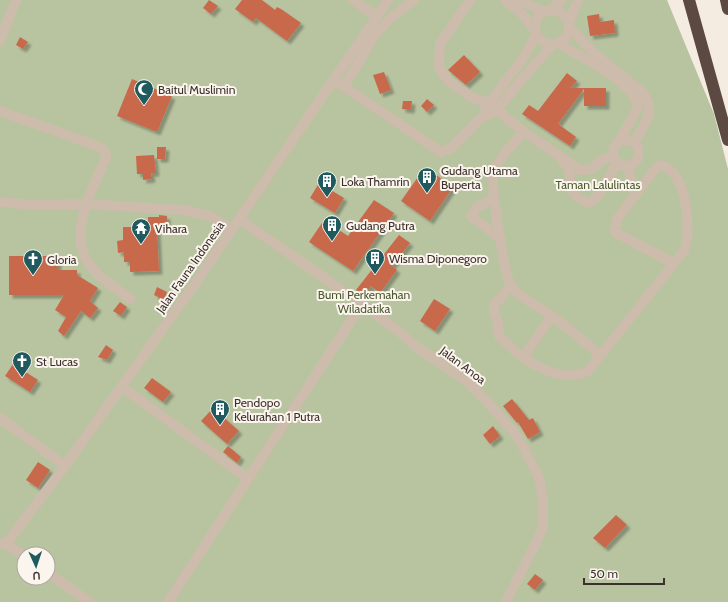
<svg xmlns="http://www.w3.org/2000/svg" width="728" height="602" font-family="Cabin,sans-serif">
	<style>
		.green { fill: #b8c4a0; fill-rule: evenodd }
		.building { fill: #c8694b; filter: url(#shadow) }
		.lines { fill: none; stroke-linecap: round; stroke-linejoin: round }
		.minor { stroke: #cdbbac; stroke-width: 10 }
		.motorway { stroke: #5c4a42; stroke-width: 12 }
		.labels { text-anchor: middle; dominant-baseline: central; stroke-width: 4; stroke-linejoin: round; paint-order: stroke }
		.poi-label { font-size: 12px; fill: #3b302b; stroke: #fbf5ee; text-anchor: start }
		.park-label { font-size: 12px; fill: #4a5a2e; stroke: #fbf5ee }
		.street-label { font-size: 12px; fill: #3b302b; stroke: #fbf5ee }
	</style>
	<defs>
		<filter id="shadow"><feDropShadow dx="3.5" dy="3.5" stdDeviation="1" flood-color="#0004"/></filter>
	</defs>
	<rect width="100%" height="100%" fill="#f4ebe1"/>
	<path class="green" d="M0,0H667L714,114L728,169V602H0ZM24,554H48V578H24Z"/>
	<g class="building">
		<path d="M209,0L218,6L211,14L203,8Z"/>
		<path d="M242,0H262L275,10L277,7L281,9L301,23L287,41L256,18L253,22L235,9Z"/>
		<path d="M599,14L600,22L614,20L615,33L590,36L587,16Z"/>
		<path d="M20,37L28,42L23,49L16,45Z"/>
		<path d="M464,55L480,72L466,85L448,70Z"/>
		<path d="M384,72L391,90L380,94L373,75Z"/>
		<path d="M567,73L577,81L570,88H606V106H584V89L558,124L576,137L570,146L522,114L529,105L538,111Z"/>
		<path d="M132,79L172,96L157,132L117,116Z"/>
		<path d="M427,99L434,105L427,112L421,106Z"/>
		<path d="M403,101H412L411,110L402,109Z"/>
		<path d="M157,147H166L165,159H157Z"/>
		<path d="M154,155L156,173H151L152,179L143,180V174H137L136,156Z"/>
		<path d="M425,167L453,187L430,221L401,201Z"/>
		<path d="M319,183L344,198L335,213L310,198Z"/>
		<path d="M374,200L394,213L353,271L309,242L324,220L348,236Z"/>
		<path d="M159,215L167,216V227H157L159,271L130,272V262H124V252L118,253L117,241L123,240V227H148V217H159Z"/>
		<path d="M399,235L410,243L392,266L397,270L380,293L371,286L364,296L356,290Z"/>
		<path d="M9,256H58V270H77V275L98,288L90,301L98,308L90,318L81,311L64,336L58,331L66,317L55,310L64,295H9Z"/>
		<path d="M157,287L167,292L164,300L154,295Z"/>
		<path d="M434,299L450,309L435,331L420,321Z"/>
		<path d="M120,302L127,307L121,316L113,311Z"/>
		<path d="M106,345L113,350L107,360L98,357Z"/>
		<path d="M13,364L38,380L30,392L5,376Z"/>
		<path d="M152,378L171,392L163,402L144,388Z"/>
		<path d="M512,399L529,420L533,418L540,432L528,439L518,422L517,423L503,406Z"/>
		<path d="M213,408L239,431L227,444L201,421Z"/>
		<path d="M493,426L500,436L490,444L483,435Z"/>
		<path d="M228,446L241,457L237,463L223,452Z"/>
		<path d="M38,462L50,470L38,488L26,480Z"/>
		<path d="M616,515L627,525L605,548L593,538Z"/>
		<path d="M535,574L543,580L535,590L527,584Z"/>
	</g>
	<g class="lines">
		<g class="minor">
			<path d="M353,0L376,16"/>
			<path d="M470,0L440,44L439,65L442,73L449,81L472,98L488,103L524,132L580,170L592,169L602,160L613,156"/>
			<path d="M505,0L520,12L535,30"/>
			<path d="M519,0L544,12"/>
			<circle cx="552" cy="27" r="17"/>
			<path d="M551,10L562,0"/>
			<path d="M569,23L578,0"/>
			<path d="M569,27L596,55L643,93C657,112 644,125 634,142"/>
			<path d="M0,41L16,0"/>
			<path d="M559,43C580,58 633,80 638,107L619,142"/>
			<path d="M334,80L441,152L451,148L481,118L496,111L522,79L553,44"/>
			<path d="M344,86L375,35L392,17L414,0"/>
			<path d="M485,108L522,60L536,35"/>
			<path d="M0,111L100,147L105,152L106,158C92,190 65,236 92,268C102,280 118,290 131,299"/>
			<path d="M524,132C513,144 500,156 494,171C489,180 504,265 508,279C515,297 537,305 552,316C569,328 584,342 600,355"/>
			<circle cx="626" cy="153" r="13"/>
			<path d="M563,161L569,169L571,189L578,198L589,203L599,195L617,163"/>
			<path d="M628,167L635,196"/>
			<path d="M494,198L477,207L471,216L501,239"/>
			<path d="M0,202L33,205L86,204L183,210L210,216L232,230"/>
			<path d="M239,219L362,304L393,327L418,348L469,383L492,407L517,436L539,477L543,500V526L538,539L506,602"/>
			<path d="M511,286L494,305V312L498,323L499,336C520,358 557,386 588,371L684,251C692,231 687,171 661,165L656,168L617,219L615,232L673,263"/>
			<path d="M524,356L552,316"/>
			<path d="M122,387L247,478"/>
			<path d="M0,418L65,466"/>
			<path d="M0,543L6,544L24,556"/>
			<path d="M6,544L65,466L194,285L388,0"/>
			<path d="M48,573L90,602"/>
			<path d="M168,602L362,304"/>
		</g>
		<g class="motorway">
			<path d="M689,0L728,140"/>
			<path d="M726,0L728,9"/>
		</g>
	</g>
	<defs>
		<symbol id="mosque-pin" viewBox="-11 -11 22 30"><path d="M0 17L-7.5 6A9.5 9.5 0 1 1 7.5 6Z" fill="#1f5a5e" stroke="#fbf5ee"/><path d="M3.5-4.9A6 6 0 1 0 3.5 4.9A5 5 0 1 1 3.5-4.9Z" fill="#fff"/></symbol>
		<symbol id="building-pin" viewBox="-11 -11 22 30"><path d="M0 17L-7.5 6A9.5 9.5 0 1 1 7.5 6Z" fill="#1f5a5e" stroke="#fbf5ee"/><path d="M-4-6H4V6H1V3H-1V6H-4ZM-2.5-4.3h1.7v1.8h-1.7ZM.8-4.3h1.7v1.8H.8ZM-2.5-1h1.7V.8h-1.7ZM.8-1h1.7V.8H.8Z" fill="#fff"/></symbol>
		<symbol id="temple-pin" viewBox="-11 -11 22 30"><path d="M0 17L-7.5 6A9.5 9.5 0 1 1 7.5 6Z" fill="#1f5a5e" stroke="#fbf5ee"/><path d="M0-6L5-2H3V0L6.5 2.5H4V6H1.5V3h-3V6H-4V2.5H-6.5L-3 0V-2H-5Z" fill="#fff"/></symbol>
		<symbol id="church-pin" viewBox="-11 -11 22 30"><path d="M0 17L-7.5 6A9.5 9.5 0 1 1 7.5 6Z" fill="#1f5a5e" stroke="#fbf5ee"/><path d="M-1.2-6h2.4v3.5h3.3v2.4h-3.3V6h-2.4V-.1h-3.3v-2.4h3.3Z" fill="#fff"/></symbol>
	</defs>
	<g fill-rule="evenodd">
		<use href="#mosque-pin" x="133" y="78" width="22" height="30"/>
		<use href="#building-pin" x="416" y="166" width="22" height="30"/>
		<use href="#building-pin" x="316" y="170" width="22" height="30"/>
		<use href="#building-pin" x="321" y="214" width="22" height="30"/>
		<use href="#temple-pin" x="130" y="217" width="22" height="30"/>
		<use href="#building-pin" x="364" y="247" width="22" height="30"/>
		<use href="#church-pin" x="22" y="248" width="22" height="30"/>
		<use href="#church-pin" x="11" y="350" width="22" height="30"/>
		<use href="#building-pin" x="209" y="398" width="22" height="30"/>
	</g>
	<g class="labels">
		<g class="poi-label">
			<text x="158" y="89">Baitul Muslimin</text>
			<text x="441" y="170">Gudang Utama<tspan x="441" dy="14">Buperta</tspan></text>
			<text x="341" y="181">Loka Thamrin</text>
			<text x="346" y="225">Gudang Putra</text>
			<text x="155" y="228">Vihara</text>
			<text x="389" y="258">Wisma Diponegoro</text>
			<text x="47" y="259">Gloria</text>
			<text x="36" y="361">St Lucas</text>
			<text x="234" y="402">Pendopo<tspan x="234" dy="14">Kelurahan 1 Putra</tspan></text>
		</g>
		<g class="park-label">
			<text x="598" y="184">Taman Lalulintas</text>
			<text x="364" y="294">Bumi Perkemahan<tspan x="364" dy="14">Wiladatika</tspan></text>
		</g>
		<g class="street-label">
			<text transform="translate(190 267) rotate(-55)">Jalan Fauna Indonesia</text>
			<text transform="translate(463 365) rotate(37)">Jalan Anoa</text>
		</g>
	</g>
	<g transform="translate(36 566) rotate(177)"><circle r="19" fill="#fbf5ee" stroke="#aea6a0"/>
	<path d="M0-3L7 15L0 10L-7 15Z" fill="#1f5a5e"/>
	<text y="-6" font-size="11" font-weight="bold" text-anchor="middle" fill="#3b302b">U</text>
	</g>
	<path d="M584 578v6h80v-6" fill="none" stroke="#3b302b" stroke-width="2"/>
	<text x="590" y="578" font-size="12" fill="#3b302b" stroke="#fbf5ee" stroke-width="3" paint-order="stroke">50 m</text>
</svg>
